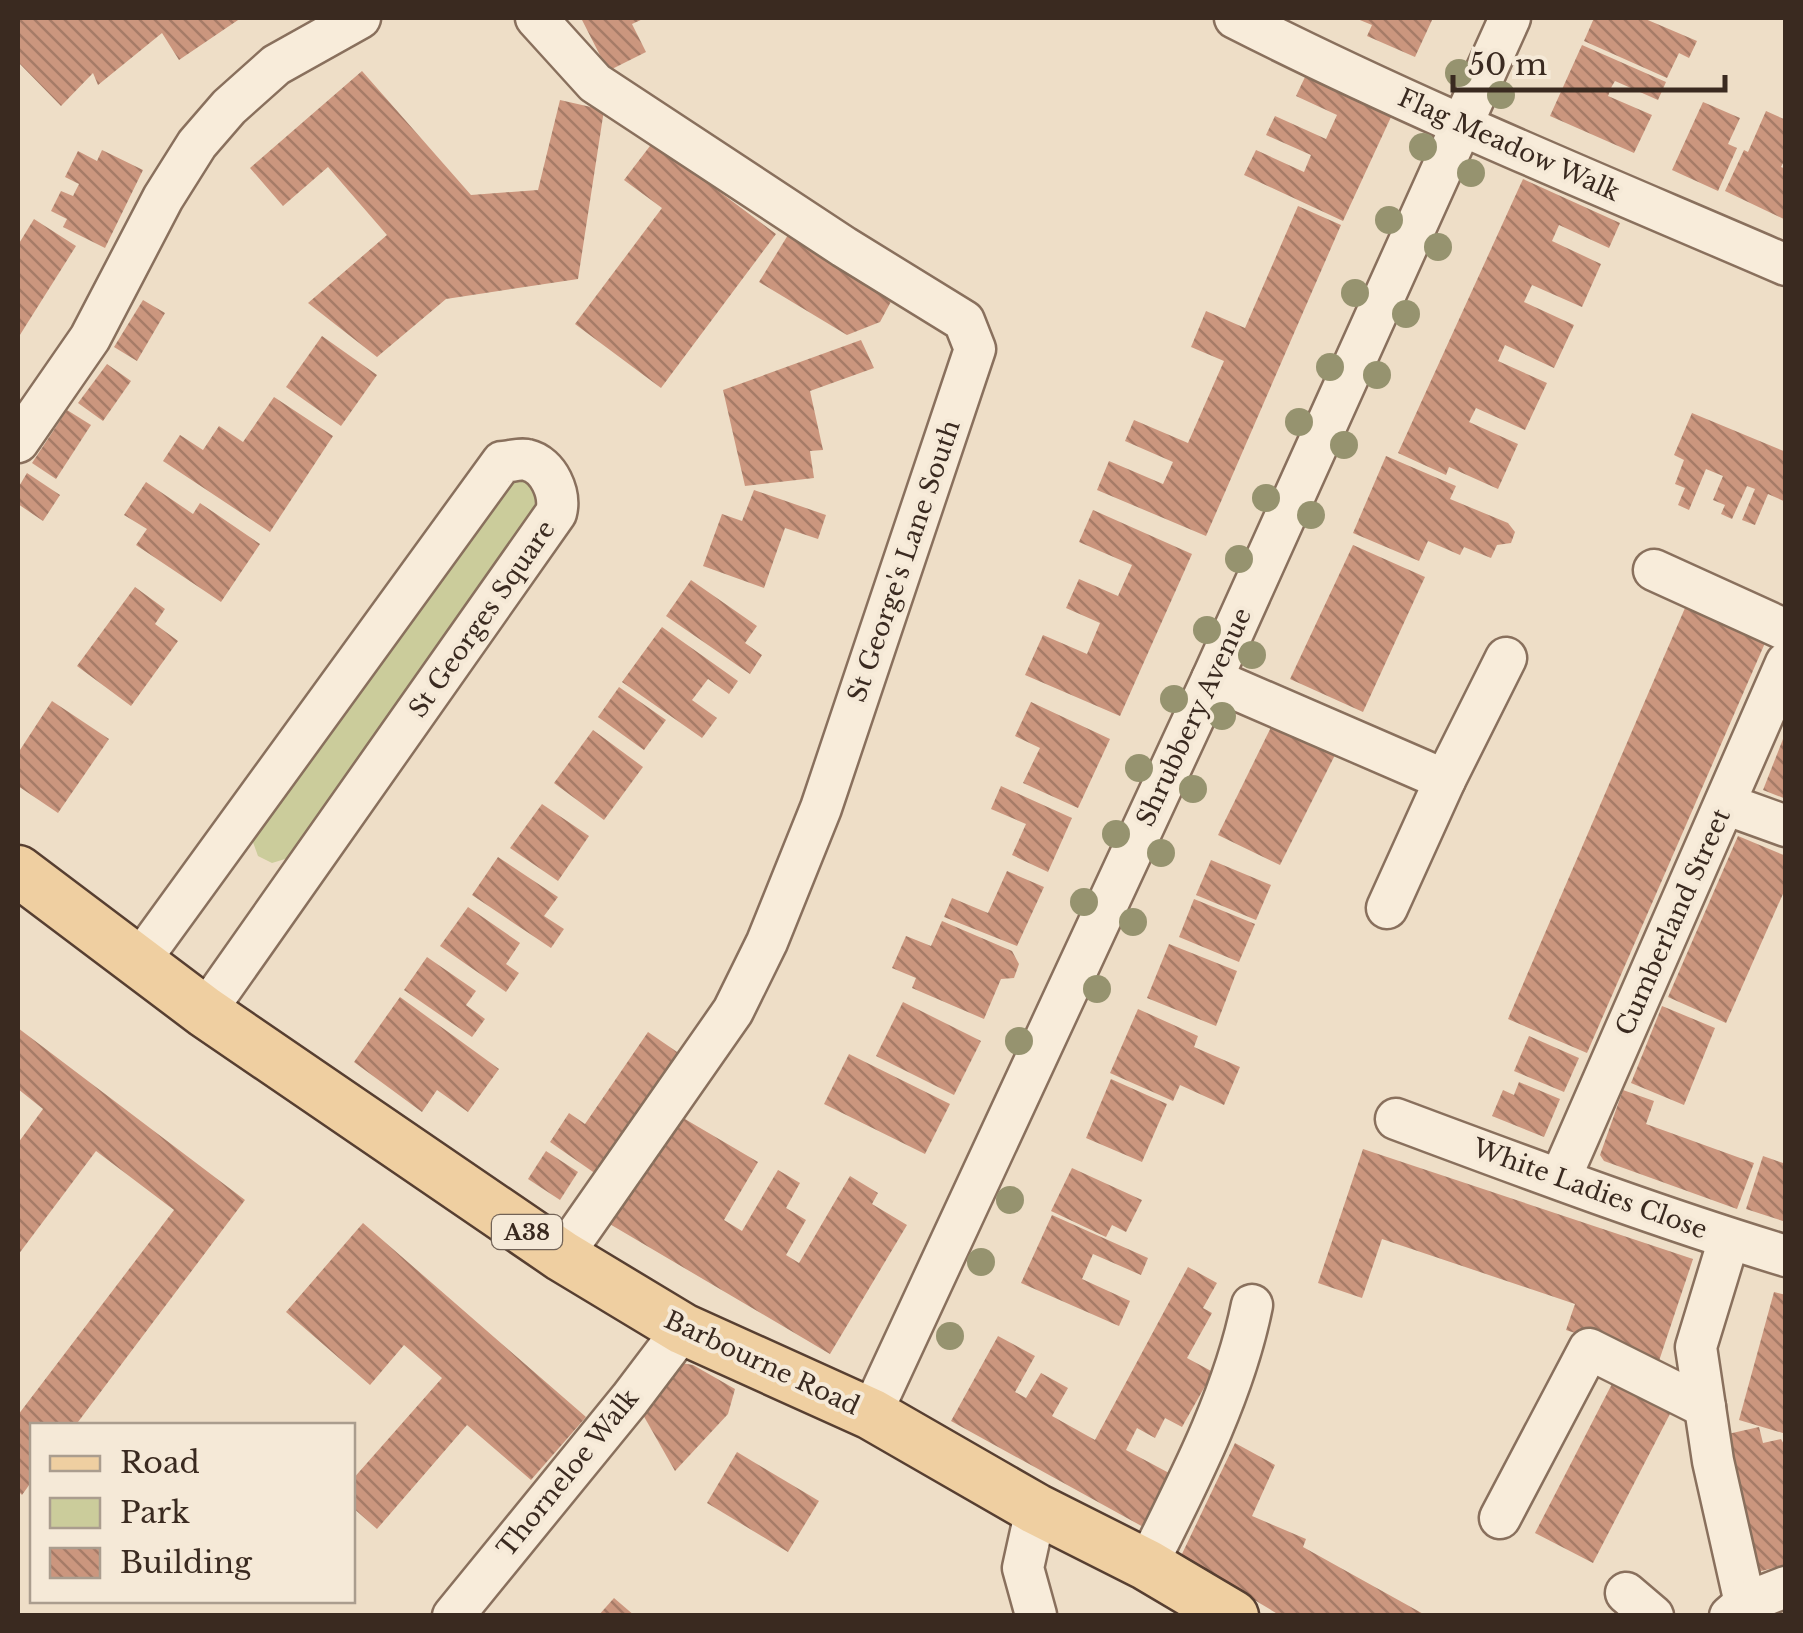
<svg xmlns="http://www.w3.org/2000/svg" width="1803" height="1633" font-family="'Libre Baskerville',serif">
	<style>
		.green { fill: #cbcc9b }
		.building { fill: url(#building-back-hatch) }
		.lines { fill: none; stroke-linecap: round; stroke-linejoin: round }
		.minor-casing { stroke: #89705d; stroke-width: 45 }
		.major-casing { stroke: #573f31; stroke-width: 55 }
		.minor { stroke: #f8ecda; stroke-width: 40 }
		.major { stroke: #efcfa1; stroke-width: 50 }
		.tree { fill: #96936f }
		.labels { text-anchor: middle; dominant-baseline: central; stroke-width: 8; stroke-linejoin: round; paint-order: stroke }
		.shield { fill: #f5e9d7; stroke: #726357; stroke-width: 2.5 }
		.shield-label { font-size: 22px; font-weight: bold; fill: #3a2a20 }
		.street-label { font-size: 25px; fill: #3a2a20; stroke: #f5e9d7 }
	</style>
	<defs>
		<pattern id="building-back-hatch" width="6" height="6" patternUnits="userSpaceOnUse" patternTransform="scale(2.5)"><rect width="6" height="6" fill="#cb967e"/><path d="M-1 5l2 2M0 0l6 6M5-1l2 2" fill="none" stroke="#a67b67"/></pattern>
	</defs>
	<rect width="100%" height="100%" fill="#eedec7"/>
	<path class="green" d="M511,476L523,479L539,495L537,520L295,856L272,863L258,856L250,834Z"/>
	<g class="building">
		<path d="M18,18H241L179,60L162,33L98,85L93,73L61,106L18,62Z"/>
		<path d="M581,18H645L632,24L646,52L608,71Z"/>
		<path d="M1355,18H1433L1415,57L1367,36L1372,25Z"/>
		<path d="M1594,18H1643L1697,41L1689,58L1679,53L1667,78L1584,41Z"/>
		<path d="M1582,45L1666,82L1658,100L1615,81L1612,86L1608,96L1652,115L1634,153L1550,116Z"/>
		<path d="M362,71L471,195L538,190L560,100L604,110L578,279L446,299L377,357L308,303L387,235L328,167L283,206L250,168Z"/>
		<path d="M1305,77L1391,117L1343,221L1244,175L1256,150L1304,172L1311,155L1266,135L1275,116L1326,139L1337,115L1296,96Z"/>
		<path d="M1703,102L1740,118L1728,144L1737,148L1718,191L1672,170Z"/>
		<path d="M1766,111L1786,120V157L1781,167L1786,169V220L1725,191L1744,150L1748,152Z"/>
		<path d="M653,142L776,234L661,388L575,324L662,208L624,180Z"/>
		<path d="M102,150L143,170L105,248L63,227L67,219L51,211L61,191L73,196L79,184L65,177L78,151L97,161Z"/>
		<path d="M1523,179L1620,223L1609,248L1559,225L1552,241L1601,264L1582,307L1532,285L1524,302L1574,325L1554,368L1505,345L1498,361L1547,383L1525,430L1476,408L1469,422L1518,444L1498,489L1449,467L1446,475L1398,453Z"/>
		<path d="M1298,206L1341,225L1206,536L1097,490L1109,461L1163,484L1173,462L1125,441L1134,420L1188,443L1224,361L1191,347L1206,311L1245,328Z"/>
		<path d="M34,219L76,246L18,338V245Z"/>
		<path d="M788,235L894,296L880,322L847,335L759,282Z"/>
		<path d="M143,300L165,313L137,361L114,347Z"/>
		<path d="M322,336L377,375L341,426L286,387Z"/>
		<path d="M861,340L874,368L810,391L823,450L810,451L814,478L745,486L723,390Z"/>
		<path d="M107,364L131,381L103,421L78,403Z"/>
		<path d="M274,397L333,436L270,532L163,461L180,435L203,450L219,426L243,442Z"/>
		<path d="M67,410L91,425L56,479L32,463Z"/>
		<path d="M1692,413L1786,452V502L1768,494L1755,525L1742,520L1755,489L1747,486L1732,519L1721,514L1725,505L1713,500L1723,476L1706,469L1689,510L1678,505L1685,488L1675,484L1684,460L1674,455Z"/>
		<path d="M1386,456L1456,486L1450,499L1508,523L1515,532L1511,543L1497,545L1491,558L1464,547L1460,555L1428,541L1419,561L1353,533Z"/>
		<path d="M27,473L60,495L43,521L18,504V488Z"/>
		<path d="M146,482L193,514L200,503L260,544L221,602L136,545L147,529L124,515Z"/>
		<path d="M754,490L826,515L818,539L785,528L764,588L703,566L722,514L742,521Z"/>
		<path d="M1093,510L1192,554L1120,716L1025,675L1043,635L1087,654L1100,623L1066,608L1079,579L1118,596L1132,565L1079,542Z"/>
		<path d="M1353,545L1425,577L1363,712L1290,679Z"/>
		<path d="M691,580L757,626L745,643L762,655L750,674L666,616Z"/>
		<path d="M135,587L165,609L155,624L178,641L131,706L77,666Z"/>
		<path d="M1685,608L1765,643L1587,1053L1508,1019Z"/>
		<path d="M662,627L738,681L729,694L708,679L692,700L717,718L702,738L622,682Z"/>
		<path d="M619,687L666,720L644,750L598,717Z"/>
		<path d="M52,701L109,739L58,813L18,786V753Z"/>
		<path d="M1031,702L1110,739L1078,808L1023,783L1040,748L1015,736Z"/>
		<path d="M1278,713L1341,743L1280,865L1218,835Z"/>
		<path d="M593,730L643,767L604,820L554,783Z"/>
		<path d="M1785,734H1786V799L1763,790Z"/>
		<path d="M1001,786L1072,818L1048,872L1012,855L1026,824L991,809Z"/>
		<path d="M542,804L589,836L558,881L510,848Z"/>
		<path d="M1738,836L1786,856V887L1726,1023L1668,997Z"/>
		<path d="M498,857L558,897L544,916L564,929L551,948L472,895Z"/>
		<path d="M1211,860L1271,885L1256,920L1196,895Z"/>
		<path d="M1007,871L1044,887L1017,946L944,917L952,898L988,913Z"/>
		<path d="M1194,899L1255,924L1239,962L1179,937Z"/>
		<path d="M468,907L520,943L506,964L519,973L506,992L440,946Z"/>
		<path d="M942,921L1012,951L1019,964L1014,978L1001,979L984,1019L912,988L916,978L892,968L906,936L931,946Z"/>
		<path d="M1169,944L1237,971L1216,1026L1147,998Z"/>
		<path d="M427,957L476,991L466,1005L485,1019L472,1037L404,990Z"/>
		<path d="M400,997L499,1069L468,1112L437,1090L422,1112L354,1062Z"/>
		<path d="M903,1002L981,1041L954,1095L876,1056Z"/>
		<path d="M1662,1006L1715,1028L1684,1105L1631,1083Z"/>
		<path d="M1138,1009L1198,1036L1194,1047L1240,1067L1224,1105L1180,1085L1173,1101L1110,1073Z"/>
		<path d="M18,1028L245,1200L75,1426H32V1481L22,1495L18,1491V1415L174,1210L96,1151L18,1255V1143L43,1109L18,1089Z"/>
		<path d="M648,1032L680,1054L596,1174L550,1142L569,1113L585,1124Z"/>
		<path d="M1529,1036L1579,1058L1564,1092L1514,1071Z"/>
		<path d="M849,1054L950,1104L925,1154L824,1104Z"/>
		<path d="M1111,1079L1167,1104L1142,1162L1086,1138Z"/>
		<path d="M1519,1082L1560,1099L1544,1137L1492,1116L1503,1090L1514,1095Z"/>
		<path d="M1623,1090L1654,1101L1646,1124L1754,1163L1737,1209L1604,1161L1600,1155Z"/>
		<path d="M673,1112L758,1162L724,1220L742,1231L778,1170L800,1183L786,1208L806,1220L786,1255L799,1263L850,1176L878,1193L872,1204L907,1225L830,1354L608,1223Z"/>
		<path d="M1363,1149L1693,1259L1659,1361L1566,1330L1575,1304L1382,1239L1362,1298L1318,1283Z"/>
		<path d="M546,1151L578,1172L560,1200L528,1179Z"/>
		<path d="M1763,1156L1786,1164V1222L1746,1209Z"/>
		<path d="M1072,1168L1142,1200L1126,1232L1112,1225L1106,1237L1051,1211Z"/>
		<path d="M1052,1215L1148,1258L1141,1275L1093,1254L1082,1279L1130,1301L1119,1326L1021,1283Z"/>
		<path d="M363,1223L586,1417L531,1480L467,1425L377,1529L352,1507V1480L442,1378L404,1345L370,1385L286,1312Z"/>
		<path d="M1188,1267L1217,1283L1203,1308L1212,1313L1187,1358L1213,1372L1182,1427L1165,1418L1155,1438L1137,1428L1126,1450L1184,1481L1156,1534L951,1421L998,1336L1035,1356L1015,1392L1026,1398L1041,1373L1068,1388L1052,1416L1095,1440Z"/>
		<path d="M1774,1292L1786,1295V1434L1739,1420Z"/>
		<path d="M681,1363L693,1365L735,1389L728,1414L675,1471L634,1399Z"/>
		<path d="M1613,1382L1671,1412L1593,1563L1535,1533Z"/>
		<path d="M1759,1427L1763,1443L1781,1439L1786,1448V1565L1753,1573L1719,1436Z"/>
		<path d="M1235,1443L1275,1465L1252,1516L1306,1539L1303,1547L1427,1616H1281L1181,1556Z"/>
		<path d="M737,1452L819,1501L788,1552L707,1503Z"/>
		<path d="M614,1598L635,1616H598Z"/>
	</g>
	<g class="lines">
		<defs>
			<g id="minor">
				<path d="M536,18L595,83L844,247L964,321L975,349L821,808L767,942L733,1011L562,1256"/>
				<path d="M1235,18C1414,109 1601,185 1786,265"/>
				<path d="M18,442L90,338L163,198L197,144L229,107L276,65L360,18"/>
				<path d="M1654,570L1786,630"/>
				<path d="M1212,679L1445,780"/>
				<path d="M1725,804L1786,826"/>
				<path d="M1387,908L1445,780L1506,658"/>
				<path d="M138,963L502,462C509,462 521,458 527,460C549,465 561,494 556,513L205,1012"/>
				<path d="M1396,1119C1525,1167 1654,1216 1786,1256"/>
				<path d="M1560,1179L1786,663"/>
				<path d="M1729,1239L1696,1347L1713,1461L1745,1603"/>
				<path d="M871,1414L1212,679L1510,18"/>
				<path d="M1500,1518L1589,1349L1705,1407"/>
				<path d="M1147,1565C1188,1483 1234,1395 1252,1305"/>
				<path d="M1626,1593L1653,1616"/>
				<path d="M1036,1615L1023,1568L1036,1509"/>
				<path d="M453,1616L630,1399L683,1329"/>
				<path d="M1730,1616L1745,1603L1786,1587"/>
			</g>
			<path id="major" d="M18,871L205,1012L562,1256L683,1329L871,1414L1036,1509L1147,1565L1233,1616"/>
		</defs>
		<use href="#minor" class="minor-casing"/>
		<use href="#major" class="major-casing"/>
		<use href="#minor" class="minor"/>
		<use href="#major" class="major"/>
	</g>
	<g class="tree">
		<circle cx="1459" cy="73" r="14"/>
		<circle cx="1501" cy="95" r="14"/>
		<circle cx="1423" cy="147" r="14"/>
		<circle cx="1471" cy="173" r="14"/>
		<circle cx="1389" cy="220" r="14"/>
		<circle cx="1438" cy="247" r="14"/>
		<circle cx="1355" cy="293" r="14"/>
		<circle cx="1406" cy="314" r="14"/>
		<circle cx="1330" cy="367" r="14"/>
		<circle cx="1377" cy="375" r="14"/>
		<circle cx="1299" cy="422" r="14"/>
		<circle cx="1344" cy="445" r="14"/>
		<circle cx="1266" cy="498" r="14"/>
		<circle cx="1311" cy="515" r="14"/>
		<circle cx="1239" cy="559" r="14"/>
		<circle cx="1207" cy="630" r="14"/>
		<circle cx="1252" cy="655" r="14"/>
		<circle cx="1174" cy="699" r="14"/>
		<circle cx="1222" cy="716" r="14"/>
		<circle cx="1139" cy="768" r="14"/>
		<circle cx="1193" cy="789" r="14"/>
		<circle cx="1116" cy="834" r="14"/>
		<circle cx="1161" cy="853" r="14"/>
		<circle cx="1084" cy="902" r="14"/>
		<circle cx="1133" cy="922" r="14"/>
		<circle cx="1097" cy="989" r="14"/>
		<circle cx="1019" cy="1041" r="14"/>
		<circle cx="1010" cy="1200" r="14"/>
		<circle cx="981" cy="1262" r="14"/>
		<circle cx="950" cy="1336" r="14"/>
	</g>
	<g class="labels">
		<rect class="shield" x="492" y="1215" width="70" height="34" rx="8"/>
		<g class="shield-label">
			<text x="527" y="1232">A38</text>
		</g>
		<g class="street-label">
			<text transform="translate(1509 145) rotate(24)">Flag Meadow Walk</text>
			<text transform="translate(904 561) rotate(-71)">St George's Lane South</text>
			<text transform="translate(482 619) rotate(-55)">St Georges Square</text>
			<text transform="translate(1194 717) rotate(-65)">Shrubbery Avenue</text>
			<text transform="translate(1673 922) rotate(-66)">Cumberland Street</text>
			<text transform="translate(1590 1189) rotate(20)">White Ladies Close</text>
			<text transform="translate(762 1363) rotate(25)">Barbourne Road</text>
			<text transform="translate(568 1473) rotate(-51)">Thorneloe Walk</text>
		</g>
	</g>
	<rect width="1803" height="1633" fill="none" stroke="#3a2a20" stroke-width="40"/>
	<rect x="30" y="1423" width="325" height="180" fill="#f5e9d7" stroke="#aa9d8e" stroke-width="2.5"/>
	<rect x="50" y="1456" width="50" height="15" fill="#efcfa1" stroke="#aa9d8e" stroke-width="2.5"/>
	<text x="120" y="1473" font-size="30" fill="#3a2a20">Road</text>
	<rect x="50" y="1498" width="50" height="30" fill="#cbcc9b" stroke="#aa9d8e" stroke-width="2.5"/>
	<text x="120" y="1523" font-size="30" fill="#3a2a20">Park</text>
	<rect x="50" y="1548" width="50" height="30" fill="url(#building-back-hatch)" stroke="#aa9d8e" stroke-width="2.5"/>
	<text x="120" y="1573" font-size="30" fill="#3a2a20">Building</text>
	<path d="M1453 75v15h272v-15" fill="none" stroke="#3a2a20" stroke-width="5"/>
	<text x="1468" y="75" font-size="30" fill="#3a2a20" stroke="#f5e9d7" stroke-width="8" paint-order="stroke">50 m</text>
</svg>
